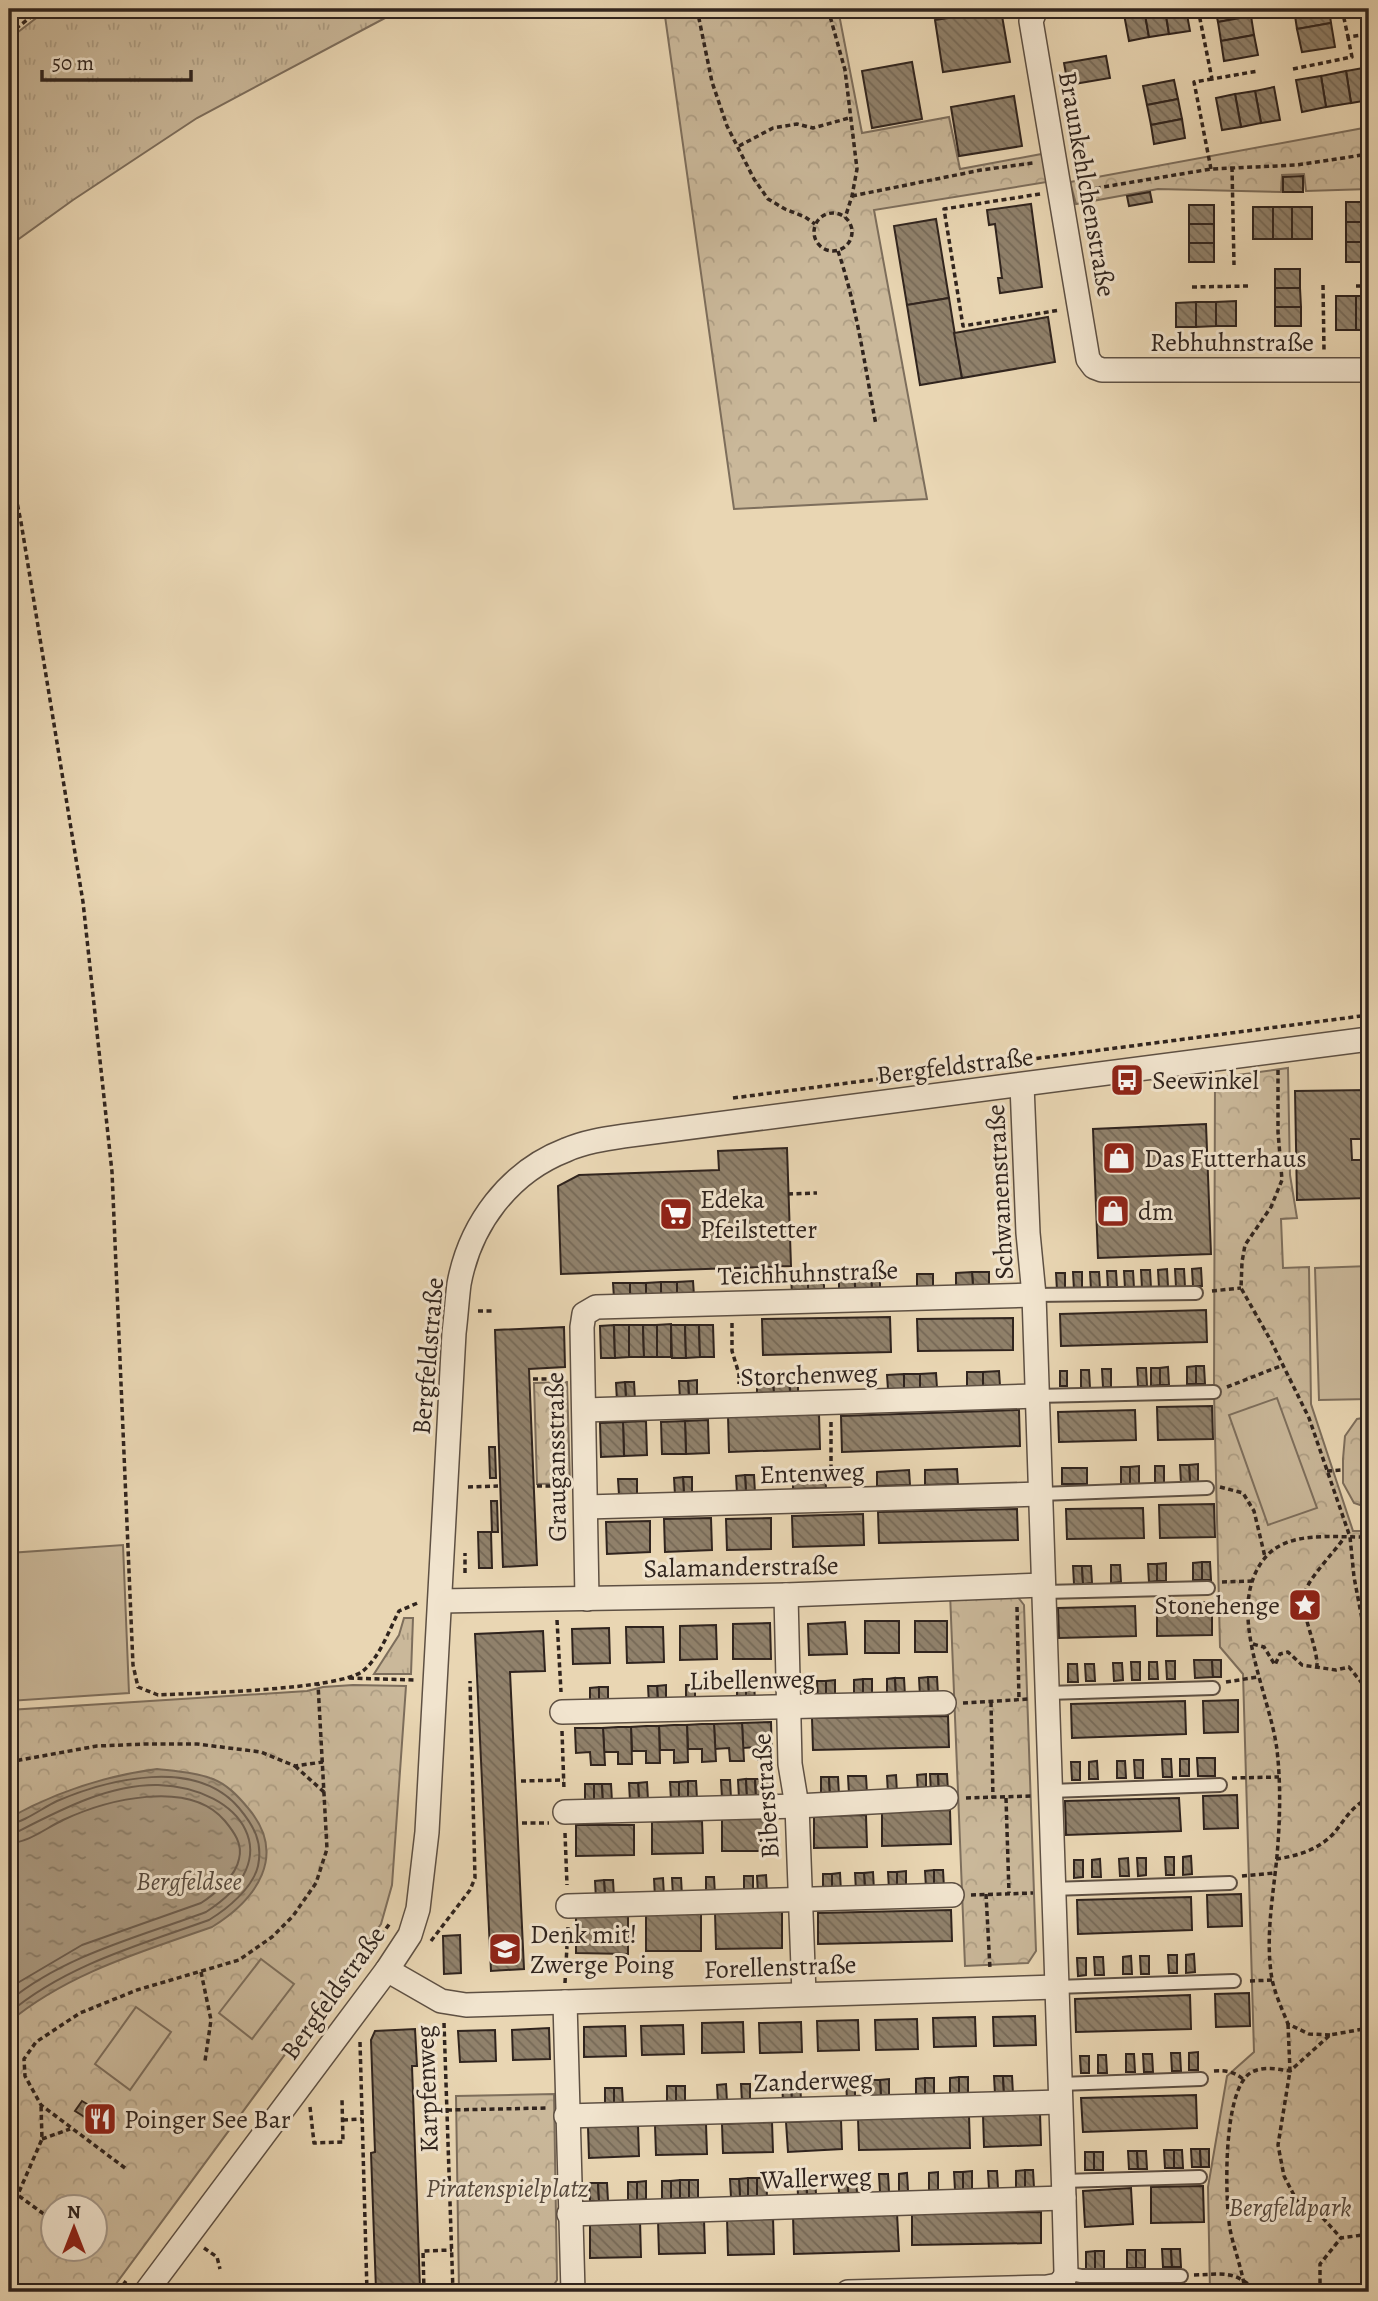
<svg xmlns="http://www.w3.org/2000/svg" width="1378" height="2301" font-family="Alegreya,serif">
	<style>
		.grass { fill: url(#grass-tufts); stroke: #7d6e5c; stroke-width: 2 }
		.park { fill: url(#park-crowns); stroke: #7d6e5c; stroke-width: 2; fill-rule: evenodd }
		.garden { fill: #cab89a; stroke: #7d6e5c; stroke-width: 2 }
		.water { fill: url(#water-ripples); stroke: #796a59; stroke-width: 2 }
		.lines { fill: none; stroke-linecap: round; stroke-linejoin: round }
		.shore { stroke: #6d5e4f; stroke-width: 2 }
		.building { fill: url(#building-back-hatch); stroke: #30241e; stroke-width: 2 }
		.lane-casing { stroke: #5e5043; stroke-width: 16 }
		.street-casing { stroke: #5e5043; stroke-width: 26 }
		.path { stroke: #30241e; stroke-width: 3.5; stroke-dasharray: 5 3.5; stroke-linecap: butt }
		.lane { stroke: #f1e4ce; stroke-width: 12 }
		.street { stroke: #f1e4ce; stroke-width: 23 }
		.labels { text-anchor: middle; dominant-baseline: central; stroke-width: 6; stroke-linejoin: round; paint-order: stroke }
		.street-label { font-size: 26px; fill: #30241e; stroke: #f1e4ce }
		.poi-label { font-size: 26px; fill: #30241e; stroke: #f1e4ce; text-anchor: start }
		.park-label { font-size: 26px; font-style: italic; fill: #56493d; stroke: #f1e4ce }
	</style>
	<defs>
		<pattern id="grass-tufts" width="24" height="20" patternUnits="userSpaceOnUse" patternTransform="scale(1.75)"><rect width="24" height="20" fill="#cab89a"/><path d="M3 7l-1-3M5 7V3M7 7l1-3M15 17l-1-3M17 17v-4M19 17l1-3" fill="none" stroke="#ae9e84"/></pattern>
		<pattern id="park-crowns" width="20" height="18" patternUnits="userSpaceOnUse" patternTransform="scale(1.75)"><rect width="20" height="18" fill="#cab89a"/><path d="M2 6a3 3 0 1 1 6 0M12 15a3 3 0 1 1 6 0" fill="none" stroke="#ae9e84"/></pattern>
		<pattern id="water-ripples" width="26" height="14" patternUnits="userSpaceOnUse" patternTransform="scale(1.75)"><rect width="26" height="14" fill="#aa9980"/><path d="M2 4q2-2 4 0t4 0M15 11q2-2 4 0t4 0" fill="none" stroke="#8b7d68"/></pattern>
		<pattern id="building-back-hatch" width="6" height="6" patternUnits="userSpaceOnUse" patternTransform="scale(1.75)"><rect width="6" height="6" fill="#90816b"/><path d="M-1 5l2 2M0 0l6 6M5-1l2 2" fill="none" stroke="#766957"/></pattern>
	</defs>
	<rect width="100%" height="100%" fill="#e9d6b3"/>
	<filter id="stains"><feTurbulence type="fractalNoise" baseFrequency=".00286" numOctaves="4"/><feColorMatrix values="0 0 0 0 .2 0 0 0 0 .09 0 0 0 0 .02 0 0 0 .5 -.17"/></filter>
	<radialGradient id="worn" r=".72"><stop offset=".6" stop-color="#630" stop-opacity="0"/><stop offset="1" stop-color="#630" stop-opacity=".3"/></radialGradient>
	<g class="grass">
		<path d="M48,9H402L197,118L73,200L9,246V39Z"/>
		<path d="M404,1618H413L411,1674H374L399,1635Z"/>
	</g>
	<g class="park">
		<path d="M664,9H838L862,133L949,117L960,169L1047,153L1053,181L874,210L927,499L734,509Z"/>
		<path d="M1369,127V189L1306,191L1304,174L1282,175L1281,192L1158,189L1076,204L1070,182Z"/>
		<path d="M1288,1068L1290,1175L1297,1218L1281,1219L1283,1268L1309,1267L1311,1404L1353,1531H1369V2292H1210L1208,2187L1227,2076L1254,2052L1243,1674L1220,1647L1214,1392L1215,1078Z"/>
		<path d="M567,1382L570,1483L537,1484L534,1383Z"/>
		<path d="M1369,1417V1508L1354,1503L1343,1483V1459L1345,1436L1357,1419Z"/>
		<path d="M1014,1592L1024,1605L1036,1951L1028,1963L965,1966L950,1593Z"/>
		<path d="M353,1685L406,1686L392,1885L381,1924L110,2292H9V1710L307,1691L323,1687ZM52,2206H94V2248H52Z"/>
		<path d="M554,2094L557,2280L552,2288L541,2291L459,2292L456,2096Z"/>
	</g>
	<g class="garden">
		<path d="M1369,1266V1399L1319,1400L1315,1268Z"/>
		<path d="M1277,1398L1317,1508L1268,1525L1229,1415Z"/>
		<path d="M123,1545L129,1693L9,1701V1553Z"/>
		<path d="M261,1959L294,1984L252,2039L219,2013Z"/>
		<path d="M136,2007L171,2032L130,2090L95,2064Z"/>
	</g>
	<path class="water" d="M157,1769C174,1771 193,1772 210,1778C226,1783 238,1796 248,1808C288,1855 257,1899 212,1927C141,1952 68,1973 9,2022V1818C56,1792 103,1776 157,1769Z"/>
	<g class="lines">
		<g class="shore">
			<path d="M9,1824C25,1822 42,1808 57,1801C109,1779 196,1757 239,1808C254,1826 263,1842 258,1866C253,1888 227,1909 209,1920C139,1945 66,1965 9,2013"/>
			<path d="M9,1833L17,1832C60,1810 109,1784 158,1785C243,1788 290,1859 206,1912C139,1937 65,1955 9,2001"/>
			<path d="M9,1843C28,1843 46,1828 63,1820C106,1800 189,1778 225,1821C234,1832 243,1844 239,1859C236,1876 215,1894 201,1903L82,1945L9,1988"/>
		</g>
	</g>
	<g class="building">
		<path d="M1123,9H1144L1149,37L1129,41Z"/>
		<path d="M1144,9H1165L1169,34L1149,37Z"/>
		<path d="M1165,9H1186L1190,31L1169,34Z"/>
		<path d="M1215,9H1250L1251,16L1218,22Z"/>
		<path d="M1294,9H1329L1331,23L1297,29Z"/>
		<path d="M1001,10L1010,62L943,72L935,20Z"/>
		<path d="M1251,16L1254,35L1221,41L1218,22Z"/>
		<path d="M1331,23L1335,47L1302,52L1297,29Z"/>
		<path d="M1254,35L1258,55L1224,61L1221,41Z"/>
		<path d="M1106,56L1110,78L1068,85L1064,63Z"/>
		<path d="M912,62L922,119L872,128L862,71Z"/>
		<path d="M1369,67V100L1351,103L1346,71Z"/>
		<path d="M1346,71L1351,103L1326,107L1321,76Z"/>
		<path d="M1321,76L1326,107L1302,112L1296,80Z"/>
		<path d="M1174,80L1178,99L1147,105L1143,86Z"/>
		<path d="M1274,87L1280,120L1261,123L1255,91Z"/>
		<path d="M1255,91L1261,123L1241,127L1235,94Z"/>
		<path d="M1235,94L1241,127L1222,130L1216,98Z"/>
		<path d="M1014,96L1022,146L959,156L951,107Z"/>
		<path d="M1178,99L1182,119L1151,125L1147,105Z"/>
		<path d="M1182,119L1185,138L1154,144L1151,125Z"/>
		<path d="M1303,176V192H1283V177Z"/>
		<path d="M1150,192L1152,202L1129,206L1127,196Z"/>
		<rect x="1346" y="202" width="23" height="20"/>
		<path d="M1031,204L1042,287L1000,293L998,278H1002L995,224L989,225L987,210Z"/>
		<rect x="1189" y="205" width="25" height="19"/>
		<rect x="1253" y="207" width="20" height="32"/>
		<rect x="1273" y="207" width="19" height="32"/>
		<rect x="1292" y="207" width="20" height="32"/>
		<path d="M936,219L949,298L907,305L894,226Z"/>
		<rect x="1346" y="222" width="23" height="20"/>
		<rect x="1189" y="224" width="25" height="19"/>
		<rect x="1346" y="242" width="23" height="20"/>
		<rect x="1189" y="243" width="25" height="19"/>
		<rect x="1275" y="269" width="25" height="19"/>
		<path d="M1275,288H1300L1301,307H1275Z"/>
		<rect x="1336" y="296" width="20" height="34"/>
		<rect x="1356" y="296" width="13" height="34"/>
		<path d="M949,298L962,378L920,385L907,305Z"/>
		<path d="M1236,301V326H1216V302Z"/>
		<path d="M1196,302V327H1176V303Z"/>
		<path d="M1196,302H1216V326L1196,327Z"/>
		<rect x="1275" y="307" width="26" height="19"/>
		<path d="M1048,317L1055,362L962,378L954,333Z"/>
		<path d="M1369,1090V1139H1351L1352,1160H1369V1198L1297,1200L1295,1091Z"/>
		<path d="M1206,1124L1211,1254L1098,1258L1093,1129Z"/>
		<path d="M787,1148L791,1266L561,1274L558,1186L579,1175L719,1170L718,1151Z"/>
		<path d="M1201,1268L1202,1286H1193L1192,1269Z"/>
		<path d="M1167,1269L1168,1287H1159L1158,1270Z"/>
		<path d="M1175,1269H1184L1185,1287H1176Z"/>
		<path d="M1141,1270H1150L1151,1288H1142Z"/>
		<path d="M1107,1271H1116L1117,1289H1108Z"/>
		<path d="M1124,1271H1133L1134,1288H1125Z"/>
		<path d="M972,1272H989V1287H973Z"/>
		<path d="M972,1272L973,1287L956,1288V1273Z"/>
		<path d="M1073,1272H1082V1290H1074Z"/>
		<path d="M1090,1272H1099L1100,1289H1091Z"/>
		<path d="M1056,1273H1065V1290H1057Z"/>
		<path d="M917,1274H933V1288L917,1289Z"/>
		<path d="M880,1275V1290H872L871,1276Z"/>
		<path d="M855,1276H871L872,1290L855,1291Z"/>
		<path d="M855,1276V1291H839V1277Z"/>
		<path d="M824,1277V1292H808V1278Z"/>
		<path d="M791,1278H808V1292L792,1293Z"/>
		<path d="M693,1281L694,1296H677V1282Z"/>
		<path d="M661,1282H677V1296L661,1297Z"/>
		<path d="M661,1282V1297H646V1283Z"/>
		<path d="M613,1283H630V1298H614Z"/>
		<path d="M630,1283H646V1297L630,1298Z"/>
		<path d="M1206,1310L1207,1342L1061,1346L1060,1314Z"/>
		<path d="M890,1317L891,1352L763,1355L762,1319Z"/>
		<path d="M1013,1318V1350L918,1351L917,1319Z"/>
		<path d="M671,1324V1357H657V1325Z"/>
		<path d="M614,1325L615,1358H601L600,1326Z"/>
		<path d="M614,1325H629V1357L615,1358Z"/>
		<path d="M629,1325H643L644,1357H629Z"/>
		<path d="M643,1325H657V1357H644Z"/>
		<path d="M671,1325H685L686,1358H672Z"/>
		<path d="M685,1325H699L700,1357L686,1358Z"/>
		<path d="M699,1325H713L714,1357H700Z"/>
		<path d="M564,1327L565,1367L529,1369L537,1565L503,1567L495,1330Z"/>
		<path d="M1196,1366V1384H1187V1367Z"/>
		<path d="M1196,1366H1204L1205,1384H1196Z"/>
		<path d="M1168,1367L1169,1385H1160V1368Z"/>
		<path d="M1137,1368H1146L1147,1386H1138Z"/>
		<path d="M1151,1368H1160V1385L1151,1386Z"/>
		<path d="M1102,1369H1111V1387H1103Z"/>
		<path d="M1081,1370H1089L1090,1388H1081Z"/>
		<path d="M999,1371L1000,1386H983V1372Z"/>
		<rect x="1060" y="1371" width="7" height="15"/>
		<path d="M967,1372H983V1386L967,1387Z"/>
		<path d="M936,1373L937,1388H920V1374Z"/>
		<path d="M904,1374H920V1388L904,1389Z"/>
		<path d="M904,1374V1389H888L887,1375Z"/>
		<path d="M798,1377V1392H790L789,1378Z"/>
		<path d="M773,1378L774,1393H757V1379Z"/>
		<path d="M773,1378H789L790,1392L774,1393Z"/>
		<path d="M697,1380V1398H689L688,1381Z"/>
		<path d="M679,1381H688L689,1398L680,1399Z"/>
		<path d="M625,1382H634L635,1400H626Z"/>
		<path d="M625,1382L626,1400L617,1401L616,1383Z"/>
		<path d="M1212,1406L1213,1439L1158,1440L1157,1407Z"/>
		<path d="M1019,1410L1020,1446L842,1452L841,1416Z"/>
		<path d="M1135,1410L1136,1440L1059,1442L1058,1412Z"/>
		<path d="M819,1414L820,1449L729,1452L728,1416Z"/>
		<path d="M708,1420L709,1453L686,1454L685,1421Z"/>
		<path d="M646,1421L647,1455L624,1456L623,1422Z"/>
		<path d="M685,1421L686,1454H662L661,1422Z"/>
		<path d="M623,1422L624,1456L601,1457L600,1423Z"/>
		<path d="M489,1447H495L496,1478H490Z"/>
		<path d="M1198,1464V1482H1190L1189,1465Z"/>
		<path d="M1180,1465H1189L1190,1482L1181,1483Z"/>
		<path d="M1139,1466V1484H1130V1467Z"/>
		<rect x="1155" y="1466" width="9" height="17"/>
		<path d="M1121,1467H1130V1484L1121,1485Z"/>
		<rect x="1062" y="1468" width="25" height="16"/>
		<path d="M957,1469L958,1484L925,1485V1470Z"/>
		<path d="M909,1470L910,1485L877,1486V1472Z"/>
		<path d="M825,1473L826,1488L793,1489V1474Z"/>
		<path d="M745,1475H754L755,1493H746Z"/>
		<path d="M745,1475L746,1493H737L736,1476Z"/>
		<path d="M683,1477H692V1495H684Z"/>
		<path d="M683,1477L684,1495H675L674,1478Z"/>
		<path d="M618,1479H637V1495H619Z"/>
		<path d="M491,1501H497L498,1532H492Z"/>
		<path d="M1214,1504L1215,1537L1160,1538L1159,1505Z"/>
		<path d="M1143,1508L1144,1538L1067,1539L1066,1509Z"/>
		<path d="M1017,1509L1018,1540L879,1543L878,1512Z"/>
		<path d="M863,1514L864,1545L793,1547L792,1516Z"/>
		<path d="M711,1518L712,1550L665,1552L664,1519Z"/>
		<path d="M771,1518V1549L727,1550L726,1519Z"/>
		<path d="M650,1521V1552L607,1554L606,1522Z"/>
		<path d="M478,1532H491L492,1568H479Z"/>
		<path d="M1202,1562H1210L1211,1580H1202Z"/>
		<path d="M1202,1562V1580H1193V1563Z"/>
		<path d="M1166,1563V1581H1157V1564Z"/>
		<path d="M1148,1564H1157V1581L1149,1582Z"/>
		<path d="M1111,1565H1120L1121,1582L1111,1583Z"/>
		<path d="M1073,1566H1082L1083,1584H1074Z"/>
		<path d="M1082,1566H1091L1092,1583L1083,1584Z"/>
		<path d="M1212,1602V1635L1157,1636V1603Z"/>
		<path d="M1135,1606L1136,1636L1059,1638L1058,1608Z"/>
		<rect x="865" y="1621" width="34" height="32"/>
		<rect x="915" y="1621" width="32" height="31"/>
		<path d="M845,1622L847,1654L809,1655L808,1624Z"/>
		<path d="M770,1623L771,1659H733V1624Z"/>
		<path d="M716,1625L717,1659L680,1660V1626Z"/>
		<path d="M626,1627H663L664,1662L627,1663Z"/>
		<path d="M609,1628L610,1663L573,1664L572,1629Z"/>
		<path d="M543,1631L545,1671L510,1672L524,1969L491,1971L475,1634Z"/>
		<path d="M1194,1660H1212L1213,1677L1195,1678Z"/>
		<path d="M1212,1660H1221V1677H1213Z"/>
		<path d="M1166,1661H1175V1679H1167Z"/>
		<path d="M1131,1662H1140V1680H1132Z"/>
		<path d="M1149,1662H1157L1158,1679H1149Z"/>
		<path d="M1113,1663H1122L1123,1680L1114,1681Z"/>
		<path d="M1068,1664H1077L1078,1682H1068Z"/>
		<path d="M1085,1664H1094L1095,1681H1086Z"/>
		<path d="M928,1677L929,1695L920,1696L919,1678Z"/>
		<path d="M928,1677H937L938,1695H929Z"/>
		<path d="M895,1678L896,1696L887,1697V1679Z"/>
		<path d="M895,1678H904L905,1696H896Z"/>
		<path d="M863,1679V1697L854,1698V1680Z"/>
		<rect x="863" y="1679" width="9" height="18"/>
		<path d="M835,1680V1698L826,1699V1681Z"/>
		<path d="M817,1681H826V1699H818Z"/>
		<rect x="737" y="1683" width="9" height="18"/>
		<path d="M746,1683H754L755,1701H746Z"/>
		<path d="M666,1685V1703L658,1704L657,1686Z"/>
		<path d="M686,1685H695V1702L686,1703Z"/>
		<path d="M648,1686H657L658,1704H649Z"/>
		<path d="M599,1687V1705L590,1706V1688Z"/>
		<rect x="599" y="1687" width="9" height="18"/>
		<path d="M1238,1700V1732L1204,1733L1203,1701Z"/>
		<path d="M1185,1701L1186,1734L1072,1738L1071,1704Z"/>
		<path d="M948,1716L949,1747L813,1750L812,1718Z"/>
		<path d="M771,1722L772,1760H758L757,1747L743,1748L742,1723Z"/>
		<path d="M742,1723L744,1761H730L729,1748L715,1749L714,1724Z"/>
		<path d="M702,1724H714L716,1761L702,1762V1749H688L687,1725Z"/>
		<path d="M674,1725H687L688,1762L674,1763V1750H660L659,1726Z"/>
		<path d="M646,1726H659L660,1763H646V1751H632L631,1727Z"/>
		<path d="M618,1727H631L632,1764H618V1752H604L603,1728Z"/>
		<path d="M575,1728H603L605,1765H591L590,1752L576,1753Z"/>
		<path d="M1197,1758H1215V1776H1198Z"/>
		<path d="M1162,1759H1171L1172,1777H1163Z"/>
		<rect x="1180" y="1759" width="9" height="17"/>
		<path d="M1134,1760H1143V1778H1135Z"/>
		<path d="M1097,1761L1098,1779H1089V1762Z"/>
		<path d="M1117,1761H1125L1126,1778H1117Z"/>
		<path d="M1071,1762H1080V1780H1072Z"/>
		<path d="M926,1774V1792H918L917,1775Z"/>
		<path d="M930,1774H938L939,1792H931Z"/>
		<path d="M938,1774H947L948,1791L939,1792Z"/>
		<path d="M896,1775L897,1793H888L887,1776Z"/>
		<path d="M848,1776H866L867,1794H849Z"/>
		<path d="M821,1777H829L830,1795H821Z"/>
		<path d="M829,1777H838L839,1795H830Z"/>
		<path d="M746,1779L747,1797L739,1798L738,1780Z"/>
		<path d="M746,1779H755L756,1797H747Z"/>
		<path d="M755,1779H764L765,1797H756Z"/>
		<path d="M764,1779H772L773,1797H765Z"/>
		<path d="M721,1780H730L731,1798H722Z"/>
		<path d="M688,1781V1799H679V1782Z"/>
		<path d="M688,1781H696L697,1799H688Z"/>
		<path d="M647,1782L648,1800L639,1801L638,1783Z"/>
		<path d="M670,1782H679V1799L671,1800Z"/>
		<path d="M629,1783H638L639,1801H630Z"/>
		<rect x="585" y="1784" width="9" height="18"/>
		<path d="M594,1784H602L603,1802H594Z"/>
		<path d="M602,1784H611L612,1802H603Z"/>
		<path d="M1237,1795L1238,1828L1204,1829L1203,1796Z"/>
		<path d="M1179,1798L1181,1831L1066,1835L1065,1801Z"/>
		<path d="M950,1810L951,1844L882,1846V1811Z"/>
		<path d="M866,1815L867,1847L814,1848V1816Z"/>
		<rect x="722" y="1817" width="53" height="34"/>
		<path d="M702,1821L703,1853L652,1854V1822Z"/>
		<path d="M576,1825H634V1855L576,1856Z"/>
		<path d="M1191,1856L1192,1874L1183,1875V1857Z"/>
		<path d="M1165,1857H1174V1875H1166Z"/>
		<path d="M1128,1858L1129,1876H1120L1119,1859Z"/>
		<path d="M1137,1858H1146V1875L1138,1876Z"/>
		<path d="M1100,1859L1101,1877H1092V1860Z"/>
		<path d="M1074,1860H1083V1877L1074,1878Z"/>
		<path d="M934,1870H943L944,1888H934Z"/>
		<path d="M934,1870V1888H926L925,1871Z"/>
		<path d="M906,1871V1889H897V1872Z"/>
		<path d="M873,1872L874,1890H865L864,1873Z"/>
		<path d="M888,1872H897V1889H889Z"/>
		<path d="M840,1873L841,1891H832V1874Z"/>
		<path d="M855,1873H864L865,1890L856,1891Z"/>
		<path d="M823,1874H832V1891L823,1892Z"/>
		<path d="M766,1875L767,1893L758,1894L757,1876Z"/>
		<rect x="744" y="1876" width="9" height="18"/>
		<path d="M706,1877H714L715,1895H706Z"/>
		<path d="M663,1878L664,1896L655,1897L654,1879Z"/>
		<path d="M672,1878H681L682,1896H673Z"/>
		<path d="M604,1880H613L614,1898H605Z"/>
		<path d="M604,1880L605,1898L596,1899L595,1881Z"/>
		<path d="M1241,1894L1242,1926L1208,1927L1207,1895Z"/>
		<path d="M1191,1897L1192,1930L1078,1934L1077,1900Z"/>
		<path d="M951,1910L952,1941L818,1944V1913Z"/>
		<path d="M782,1911V1948L716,1949L715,1912Z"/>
		<path d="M701,1912V1951H646V1913Z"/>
		<path d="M576,1916H628V1954L576,1953Z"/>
		<path d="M460,1935L461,1973L444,1974L443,1936Z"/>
		<path d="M1194,1954L1195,1972L1186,1973V1955Z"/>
		<path d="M1168,1955H1177V1973H1169Z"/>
		<path d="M1131,1956L1132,1974H1123V1957Z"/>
		<path d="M1140,1956H1149V1974H1141Z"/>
		<path d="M1094,1957H1103L1104,1975H1095Z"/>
		<path d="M1077,1958H1086V1975L1078,1976Z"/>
		<path d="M1249,1993L1250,2026L1216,2027L1215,1994Z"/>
		<path d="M1190,1995L1191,2029L1076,2032L1075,1999Z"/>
		<path d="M1035,2016L1036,2045L994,2046L993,2017Z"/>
		<path d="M975,2017L976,2046L934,2047L933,2018Z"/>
		<path d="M917,2019L918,2049L876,2050L875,2020Z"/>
		<path d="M858,2020L859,2050L818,2051L817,2021Z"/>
		<path d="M743,2022L744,2052L702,2053V2023Z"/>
		<path d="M801,2022L802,2052L760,2053L759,2023Z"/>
		<path d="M683,2025L684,2054L642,2055L641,2026Z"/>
		<path d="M625,2026L626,2056L584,2057V2027Z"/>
		<path d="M549,2028L550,2059L513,2060L512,2030Z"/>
		<path d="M415,2029L417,2066H412L420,2288L376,2290L371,2153L375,2152L371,2040L375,2031Z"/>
		<path d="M495,2030L496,2061L460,2062L458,2031Z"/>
		<path d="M1198,2052V2070H1189V2053Z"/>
		<path d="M1171,2053H1180L1181,2071H1172Z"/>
		<path d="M1126,2054H1134L1135,2072H1126Z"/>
		<path d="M1143,2054H1152L1153,2072H1144Z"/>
		<path d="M1098,2055H1106L1107,2073H1098Z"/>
		<path d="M1080,2056H1089V2073H1081Z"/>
		<path d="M994,2076H1003L1004,2094H995Z"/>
		<path d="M1003,2076H1012L1013,2094H1004Z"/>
		<path d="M959,2077V2095L950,2096V2078Z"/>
		<rect x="959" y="2077" width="9" height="18"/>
		<path d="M925,2078V2096L916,2097V2079Z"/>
		<rect x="925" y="2078" width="9" height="18"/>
		<path d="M889,2079V2097L881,2098L880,2080Z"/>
		<path d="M871,2080H880L881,2098H872Z"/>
		<path d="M846,2081H855V2098L847,2099Z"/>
		<path d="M791,2082L792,2100L783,2101L782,2083Z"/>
		<path d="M791,2082H800L801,2100H792Z"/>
		<path d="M726,2084L727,2102L718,2103L717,2085Z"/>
		<path d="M741,2084H750V2102H742Z"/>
		<rect x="667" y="2086" width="9" height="18"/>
		<rect x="676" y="2086" width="9" height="18"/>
		<rect x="605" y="2088" width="9" height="18"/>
		<path d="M614,2088H622L623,2105L614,2106Z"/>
		<path d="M1196,2095L1197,2128L1083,2132L1081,2098Z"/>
		<path d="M82,2101L114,2120L107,2131L75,2111Z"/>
		<path d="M1040,2113L1041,2145L984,2147L983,2115Z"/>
		<path d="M969,2116L970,2148L859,2150L858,2118Z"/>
		<path d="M841,2120L842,2149L788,2152L786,2122Z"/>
		<path d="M772,2122L773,2152L723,2153L722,2124Z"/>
		<path d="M706,2124L707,2154L656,2155L655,2125Z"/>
		<path d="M638,2125L639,2156L589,2158L588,2127Z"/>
		<path d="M1191,2149H1200L1201,2167H1192Z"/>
		<path d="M1200,2149H1209V2167H1201Z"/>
		<path d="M1164,2150H1174V2168H1165Z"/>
		<path d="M1174,2150H1182L1183,2168H1174Z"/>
		<path d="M1128,2151H1137L1138,2169H1129Z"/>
		<path d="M1137,2151H1146L1147,2169H1138Z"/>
		<rect x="1085" y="2152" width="9" height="18"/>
		<rect x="1094" y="2152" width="9" height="18"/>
		<path d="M1025,2170H1033L1034,2188H1025Z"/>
		<path d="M1025,2170V2188H1016V2171Z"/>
		<path d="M972,2171V2189L963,2190V2172Z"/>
		<path d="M988,2171H997L998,2189H989Z"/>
		<path d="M938,2172V2190L929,2191V2173Z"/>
		<path d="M954,2172H963V2190H955Z"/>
		<path d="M907,2173L908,2191L899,2192V2174Z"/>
		<path d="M879,2174H888L889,2192H880Z"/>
		<path d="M847,2175H856L857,2193H848Z"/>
		<path d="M847,2175L848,2193H839L838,2176Z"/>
		<path d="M806,2176H815L816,2194L807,2195Z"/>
		<path d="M806,2176L807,2195H798L797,2177Z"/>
		<rect x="748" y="2178" width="9" height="18"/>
		<path d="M748,2178V2196L740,2197L739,2179Z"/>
		<path d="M757,2178H766L767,2196H757Z"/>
		<path d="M730,2179H739L740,2197H731Z"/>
		<rect x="680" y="2180" width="9" height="18"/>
		<path d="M680,2180V2198L671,2199V2181Z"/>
		<rect x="689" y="2180" width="9" height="18"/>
		<path d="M646,2181V2199L637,2200V2182Z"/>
		<rect x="662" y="2181" width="9" height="18"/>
		<rect x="628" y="2182" width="9" height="18"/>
		<path d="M589,2183H598L599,2201H590Z"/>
		<path d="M598,2183H607L608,2201H599Z"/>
		<path d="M1203,2186L1204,2222L1151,2223V2187Z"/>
		<path d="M1131,2188L1133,2224L1085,2227L1083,2191Z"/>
		<path d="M1041,2212V2243L912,2245V2213Z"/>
		<path d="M897,2213L899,2251L794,2254L793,2215Z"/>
		<path d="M773,2217L774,2254L728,2255L727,2218Z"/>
		<path d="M704,2219L705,2253L659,2254L658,2220Z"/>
		<path d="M640,2220L641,2257L590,2258V2221Z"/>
		<path d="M1162,2249H1171L1172,2267H1163Z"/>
		<path d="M1171,2249H1180L1181,2267H1172Z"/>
		<rect x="1127" y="2250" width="9" height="18"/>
		<rect x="1136" y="2250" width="9" height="18"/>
		<rect x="1095" y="2251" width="9" height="18"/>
		<path d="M1095,2251V2269L1086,2270V2252Z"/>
		<path d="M1134,2285L1135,2292H1083V2287Z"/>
		<rect x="1151" y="2286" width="35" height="6"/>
	</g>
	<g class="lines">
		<defs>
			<g id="lane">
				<path d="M1034,1295L1196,1293"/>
				<path d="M1036,1396L1214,1392"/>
				<path d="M1040,1494L1207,1488"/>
				<path d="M1044,1592L1208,1588"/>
				<path d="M1047,1693L1213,1688"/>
				<path d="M1050,1791L1220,1785"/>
				<path d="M1052,1889L1230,1883"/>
				<path d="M1056,1987L1234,1981"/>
				<path d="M1060,2084L1201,2079"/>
				<path d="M1063,2181L1200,2177"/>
				<path d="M1066,2273L1081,2276H1181"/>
			</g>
			<g id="street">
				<path d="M1036,9L1031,21L1088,359L1094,367L1102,370H1369"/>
				<path d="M1022,1085L1028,1233L1034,1295L1064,2198L1066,2273L1064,2279"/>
				<path d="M584,1410L1036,1396"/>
				<path d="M586,1507L1040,1494"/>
				<path d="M786,1595L790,1764L797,1806L804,1994"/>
				<path d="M587,1599L582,1327L584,1314L596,1307L1034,1295"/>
				<path d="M440,1601L786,1595L1043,1585"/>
				<path d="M562,1712L944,1703"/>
				<path d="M565,1812L797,1806L946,1798"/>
				<path d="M568,1906L952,1895"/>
				<path d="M387,1970L441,2001L466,2005L1056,1987"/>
				<path d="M565,2002L573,2292"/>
				<path d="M566,2116L1060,2102"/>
				<path d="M569,2214L1064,2198"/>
				<path d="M146,2292L387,1970L410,1935L418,1909L427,1832L454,1333C456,1317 457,1300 459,1284C470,1224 509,1172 566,1150C584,1142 604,1139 624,1136L1369,1039"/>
				<path d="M848,2292L1047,2287L1058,2285L1064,2279"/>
			</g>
		</defs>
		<use href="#lane" class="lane-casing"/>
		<use href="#street" class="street-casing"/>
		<g class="path">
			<path d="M697,9L712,82L727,126L754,179L768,199L785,209L805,217L815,224"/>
			<path d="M828,9L845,70L857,169L852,196L845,218"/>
			<path d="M1198,9L1212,79L1258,71"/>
			<path d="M1342,9L1348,37L1369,34"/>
			<path d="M9,34L41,9"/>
			<path d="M1293,69L1352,57L1348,37"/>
			<path d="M739,146L773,128L797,124L813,128L849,118"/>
			<path d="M1232,167L1234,265"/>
			<path d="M1211,169L1194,82L1212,79"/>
			<path d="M1079,191L1211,169L1297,165L1369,154"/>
			<path d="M1040,194L944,209L963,326L1060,310"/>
			<path d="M852,196L981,170L1033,163"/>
			<circle cx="833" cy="232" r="19"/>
			<path d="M838,251C857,307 865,367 876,425"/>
			<path d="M1323,285L1324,350"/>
			<path d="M1356,286H1369"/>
			<path d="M1192,287L1250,286"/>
			<path d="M9,463L21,522L83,902L112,1172L133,1665L138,1687L158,1695C196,1693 338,1690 363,1671C380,1657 389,1630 399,1611L420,1602"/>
			<path d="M1278,1070V1132L1282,1180L1271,1207L1245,1245L1242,1262L1241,1288L1271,1341L1309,1418L1350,1537L1354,1577L1369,1656"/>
			<path d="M733,1098L1369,1015"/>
			<path d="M788,1194L817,1193"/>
			<path d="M1212,1291L1241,1288"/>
			<path d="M478,1311H492"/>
			<path d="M732,1323V1351L739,1374V1384"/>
			<path d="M533,1379H561"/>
			<path d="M1227,1387L1283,1365"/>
			<path d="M831,1422V1481"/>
			<path d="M1327,1471L1341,1470"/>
			<path d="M537,1486H566"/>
			<path d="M468,1487L498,1486"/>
			<path d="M1220,1487L1243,1493L1254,1511L1265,1557"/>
			<path d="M465,1573V1553"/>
			<path d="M1222,1582L1252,1581"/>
			<path d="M1017,1607L1019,1700"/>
			<path d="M557,1620L561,1692"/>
			<path d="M1253,1644L1264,1647L1275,1665L1280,1654L1288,1652L1302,1665L1336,1670L1349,1667L1369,1692"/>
			<path d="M1317,1668C1318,1644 1299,1613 1305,1592C1309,1578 1335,1551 1344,1538"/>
			<path d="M349,1678L414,1680"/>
			<path d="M1226,1682L1258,1677"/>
			<path d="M991,1702L993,1798"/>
			<path d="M963,1703L1029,1699"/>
			<path d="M562,1731L564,1790"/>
			<path d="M9,1762L97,1746L146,1744H197L261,1752L295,1766L323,1762"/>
			<path d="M295,1766L325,1793"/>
			<path d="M1232,1778L1279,1777"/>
			<path d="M521,1781L564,1780"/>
			<path d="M966,1798L1031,1796"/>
			<path d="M1006,1798L1009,1893"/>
			<path d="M522,1823H549"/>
			<path d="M565,1833L567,1885"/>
			<path d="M1276,1859C1297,1856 1318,1850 1333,1834C1344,1822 1352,1804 1369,1799"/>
			<path d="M1242,1876L1274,1873"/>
			<path d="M986,1894L990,1969"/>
			<path d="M971,1895L1033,1893"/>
			<path d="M431,1941L470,1890L475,1878L470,1681"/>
			<path d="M201,1972L211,2020L205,2061"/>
			<path d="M1250,1981L1272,1980"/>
			<path d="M565,1983L568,1927"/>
			<path d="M342,1991L390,1923"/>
			<path d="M444,2023L453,2292"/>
			<path d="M1288,2024L1290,2071L1278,2145L1284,2176L1297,2201L1322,2217L1341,2238"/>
			<path d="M1330,2035L1309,2034L1288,2024C1282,2009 1275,1994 1272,1979C1265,1938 1273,1897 1277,1856C1280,1821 1281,1785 1277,1750C1270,1693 1224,1610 1264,1559C1287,1529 1336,1538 1369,1537"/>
			<path d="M360,2042L367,2292"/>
			<path d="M1214,2071C1226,2070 1235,2072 1244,2080"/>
			<path d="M310,2107L314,2143L343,2142L342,2099"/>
			<path d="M447,2110L547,2108"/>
			<path d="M343,2120L362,2119"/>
			<path d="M42,2139L70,2129"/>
			<path d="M125,2168L41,2105L25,2076L24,2059L36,2042L80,2013L137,1990L239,1960L272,1937L293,1916L316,1883L327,1849L318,1684"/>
			<path d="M19,2196L52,2220"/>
			<path d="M9,2215L42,2139L41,2105"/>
			<path d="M204,2248L217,2257L220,2269"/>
			<path d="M1194,2275C1224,2274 1235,2270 1257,2292"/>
			<path d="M118,2292L126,2281"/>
			<path d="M424,2292L423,2251L452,2250"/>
			<path d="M1245,2292C1243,2271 1234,2250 1230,2229C1225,2200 1222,2087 1252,2072C1264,2066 1277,2069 1290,2071L1330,2035L1369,2028"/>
			<path d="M1320,2292V2264L1341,2238L1369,2234"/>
		</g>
		<use href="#lane" class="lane"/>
		<use href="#street" class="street"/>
	</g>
	<defs>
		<symbol id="bus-square" viewBox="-11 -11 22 22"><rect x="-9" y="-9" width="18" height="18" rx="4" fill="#8f2418" stroke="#f1e4ce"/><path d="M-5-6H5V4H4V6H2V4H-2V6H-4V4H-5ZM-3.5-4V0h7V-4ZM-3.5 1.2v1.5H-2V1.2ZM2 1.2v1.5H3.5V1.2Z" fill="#fff"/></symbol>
		<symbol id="shop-square" viewBox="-11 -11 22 22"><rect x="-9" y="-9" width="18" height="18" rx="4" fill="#8f2418" stroke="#f1e4ce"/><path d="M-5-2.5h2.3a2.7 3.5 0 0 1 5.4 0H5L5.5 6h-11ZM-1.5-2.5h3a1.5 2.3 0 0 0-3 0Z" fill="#fff"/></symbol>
		<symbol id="supermarket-square" viewBox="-11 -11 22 22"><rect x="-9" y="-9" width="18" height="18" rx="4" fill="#8f2418" stroke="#f1e4ce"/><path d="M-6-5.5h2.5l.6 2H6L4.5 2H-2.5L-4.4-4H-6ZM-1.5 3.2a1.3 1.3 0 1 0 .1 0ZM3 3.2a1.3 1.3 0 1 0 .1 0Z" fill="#fff"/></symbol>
		<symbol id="sight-square" viewBox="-11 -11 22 22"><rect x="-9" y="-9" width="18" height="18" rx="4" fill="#8f2418" stroke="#f1e4ce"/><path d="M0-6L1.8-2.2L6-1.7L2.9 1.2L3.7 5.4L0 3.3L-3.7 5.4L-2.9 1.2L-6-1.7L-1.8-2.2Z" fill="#fff"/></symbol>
		<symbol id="school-square" viewBox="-11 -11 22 22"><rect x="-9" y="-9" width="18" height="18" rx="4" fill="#8f2418" stroke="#f1e4ce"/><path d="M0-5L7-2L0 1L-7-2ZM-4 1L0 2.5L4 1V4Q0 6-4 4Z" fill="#fff"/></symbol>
		<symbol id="restaurant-square" viewBox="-11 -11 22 22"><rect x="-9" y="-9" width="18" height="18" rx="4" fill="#8f2418" stroke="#f1e4ce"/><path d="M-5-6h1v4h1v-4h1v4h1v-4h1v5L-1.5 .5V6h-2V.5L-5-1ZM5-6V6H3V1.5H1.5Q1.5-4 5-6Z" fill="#fff"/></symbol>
	</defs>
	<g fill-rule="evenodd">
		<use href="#bus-square" x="1108" y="1061" width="38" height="38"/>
		<use href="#shop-square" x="1100" y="1139" width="38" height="38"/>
		<use href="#shop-square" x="1094" y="1192" width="38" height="38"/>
		<use href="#supermarket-square" x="657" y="1195" width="38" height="38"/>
		<use href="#sight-square" x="1286" y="1586" width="38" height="38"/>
		<use href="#school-square" x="486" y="1930" width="38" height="38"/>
		<use href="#restaurant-square" x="81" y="2100" width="38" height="38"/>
	</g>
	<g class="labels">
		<g class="street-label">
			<text transform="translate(1087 184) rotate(80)">Braunkehlchenstraße</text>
			<text x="1232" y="342">Rebhuhnstraße</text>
			<text transform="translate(955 1066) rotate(-7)">Bergfeldstraße</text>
			<text transform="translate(1000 1192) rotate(-93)">Schwanenstraße</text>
			<text transform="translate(808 1273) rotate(-2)">Teichhuhnstraße</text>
			<text transform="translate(428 1356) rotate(-85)">Bergfeldstraße</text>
			<text transform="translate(809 1375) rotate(-2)">Storchenweg</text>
			<text transform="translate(556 1457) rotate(-91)">Graugansstraße</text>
			<text transform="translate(812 1473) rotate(-2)">Entenweg</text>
			<text transform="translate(741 1567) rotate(-1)">Salamanderstraße</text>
			<text transform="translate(752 1680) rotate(-1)">Libellenweg</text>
			<text transform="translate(766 1796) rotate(-94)">Biberstraße</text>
			<text transform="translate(780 1967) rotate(-2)">Forellenstraße</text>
			<text transform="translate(333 1993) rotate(-54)">Bergfeldstraße</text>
			<text transform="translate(813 2081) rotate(-2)">Zanderweg</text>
			<text transform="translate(427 2089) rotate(-92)">Karpfenweg</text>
			<text transform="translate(816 2178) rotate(-2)">Wallerweg</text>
		</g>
		<g class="poi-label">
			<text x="1152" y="1080">Seewinkel</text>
			<text x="1144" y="1158">Das Futterhaus</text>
			<text x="700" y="1199">Edeka<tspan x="700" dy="30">Pfeilstetter</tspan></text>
			<text x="1138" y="1211">dm</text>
			<text x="1280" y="1605" text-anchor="end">Stonehenge</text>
			<text x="530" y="1934">Denk mit!<tspan x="530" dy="30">Zwerge Poing</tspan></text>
			<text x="124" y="2119">Poinger See Bar</text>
		</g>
		<g class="park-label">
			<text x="189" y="1881">Bergfeldsee</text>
			<text x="507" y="2188">Piratenspielplatz</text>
			<text x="1290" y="2207">Bergfeldpark</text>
		</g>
	</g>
	<rect width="1378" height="2301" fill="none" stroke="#e9d6b3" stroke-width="35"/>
	<rect x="10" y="10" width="1357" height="2280" fill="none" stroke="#30241e" stroke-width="3.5"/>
	<rect x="18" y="18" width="1343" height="2266" fill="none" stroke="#30241e" stroke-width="2"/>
	<g transform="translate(74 2228)"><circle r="33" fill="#f1e4ce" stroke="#a49788" stroke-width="2"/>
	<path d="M0-5L12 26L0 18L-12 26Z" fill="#8f2418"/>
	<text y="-10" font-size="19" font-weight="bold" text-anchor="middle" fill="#30241e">N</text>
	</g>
	<path d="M42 70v10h149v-10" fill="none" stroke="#30241e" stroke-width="3.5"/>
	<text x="52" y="70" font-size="21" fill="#30241e" stroke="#f1e4ce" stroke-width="5" paint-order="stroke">50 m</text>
	<rect width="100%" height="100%" filter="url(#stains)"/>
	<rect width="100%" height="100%" fill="url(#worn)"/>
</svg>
